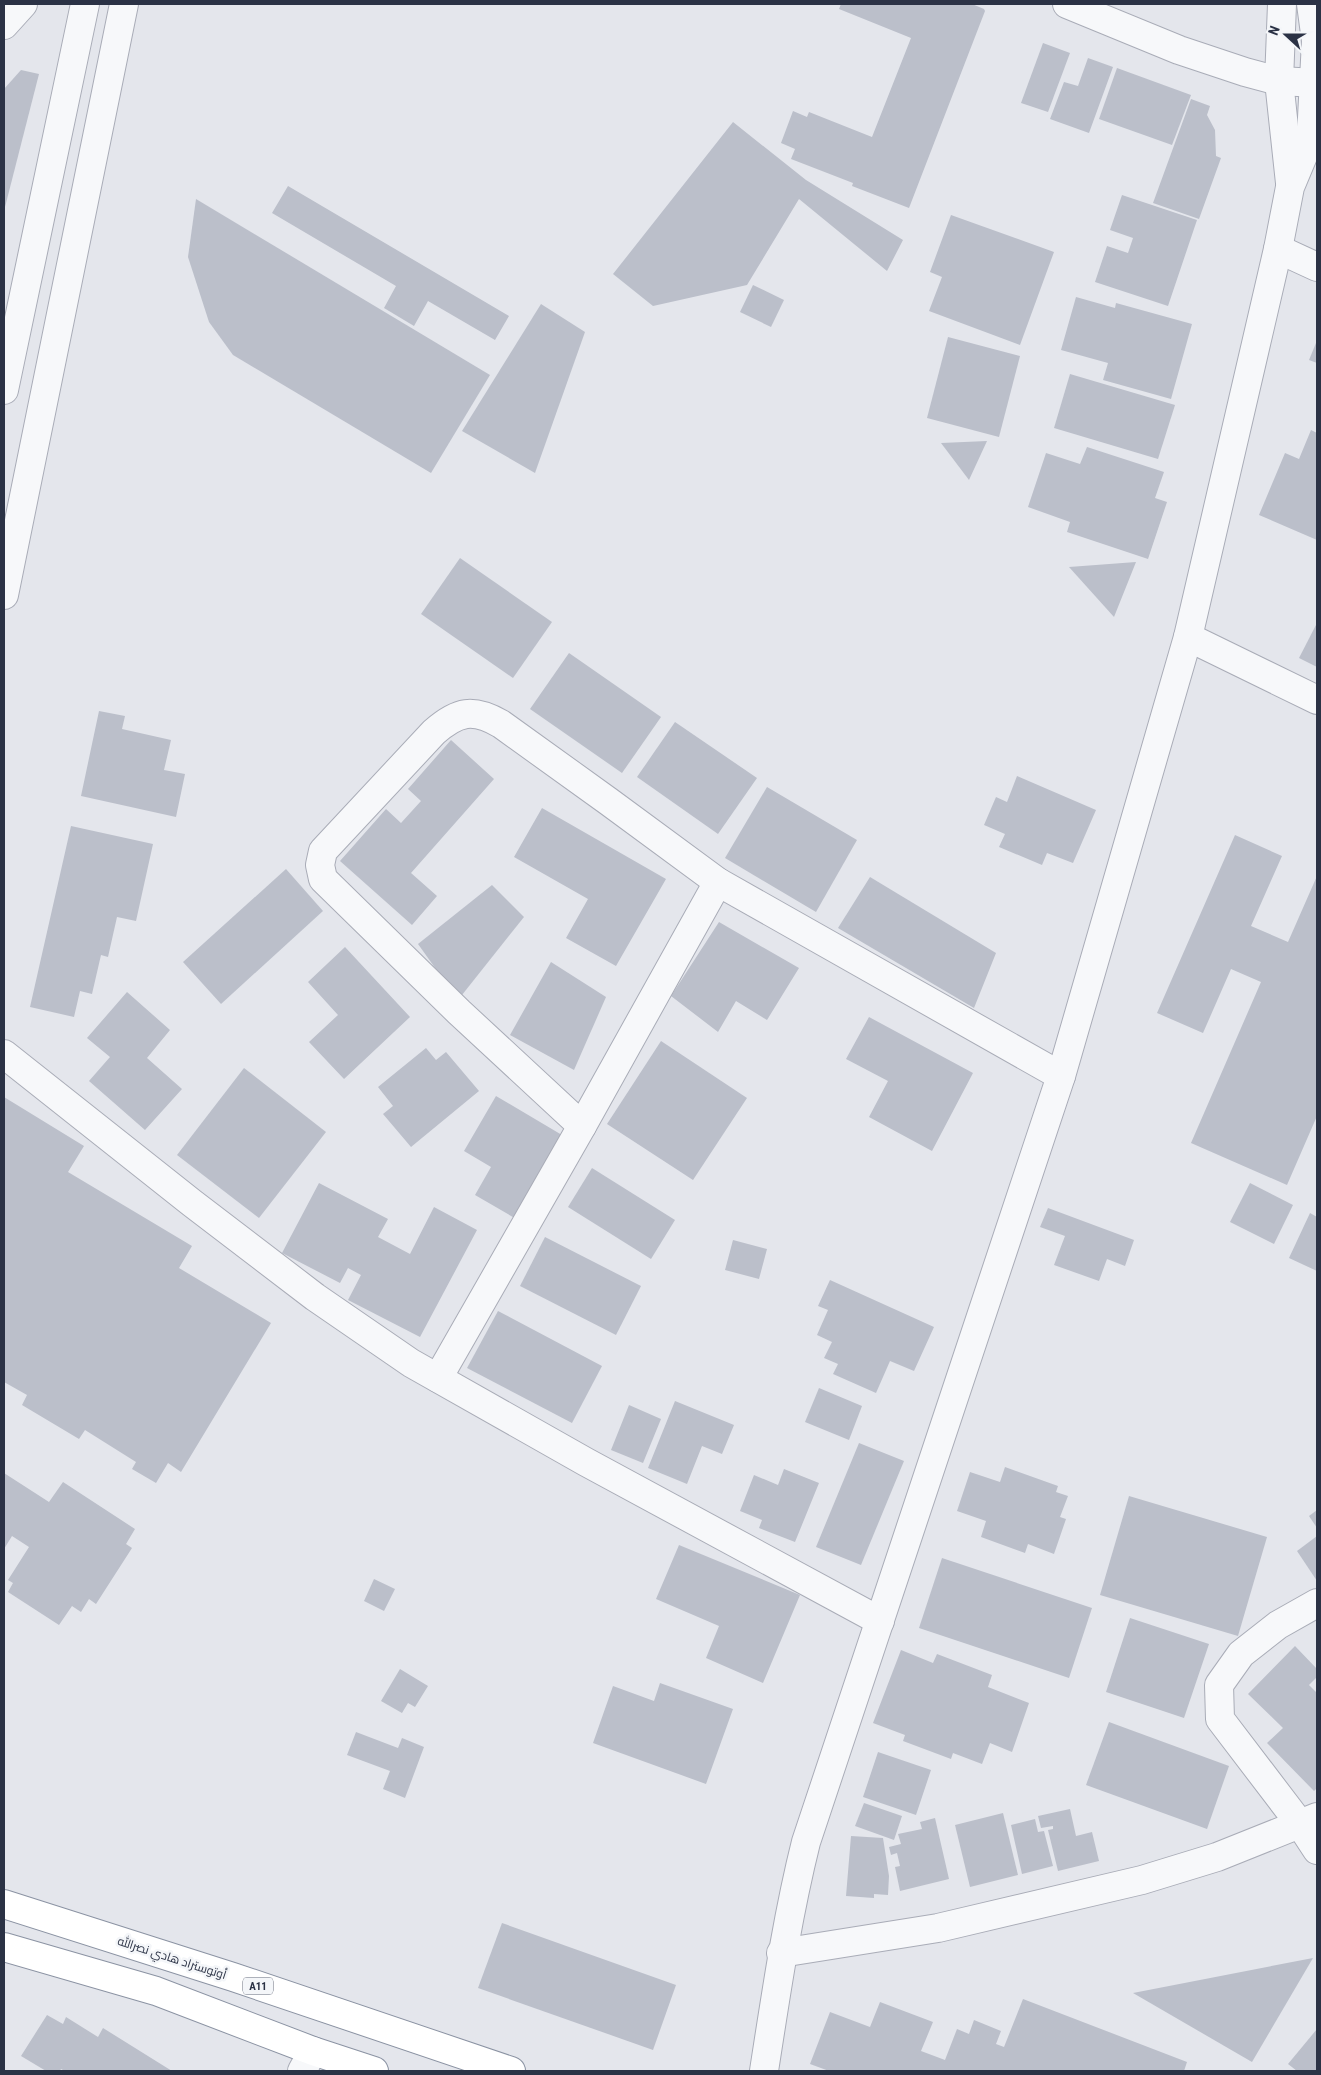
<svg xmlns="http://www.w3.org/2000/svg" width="1321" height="2075" font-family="'Roboto Condensed',Cairo,sans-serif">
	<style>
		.building { fill: #bbbfca }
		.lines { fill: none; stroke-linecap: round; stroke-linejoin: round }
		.minor-casing { stroke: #a9acb7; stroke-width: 30 }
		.tertiary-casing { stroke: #a9acb7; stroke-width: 30 }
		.trunk-casing { stroke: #8b93a3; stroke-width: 30 }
		.minor { stroke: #f7f8fa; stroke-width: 28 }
		.tertiary { stroke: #f7f8fa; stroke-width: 28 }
		.trunk { stroke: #fff; stroke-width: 28 }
		.labels { text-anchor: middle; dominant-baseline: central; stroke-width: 5; stroke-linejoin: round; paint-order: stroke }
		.shield { fill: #f4f6f9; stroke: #676d7b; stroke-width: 1 }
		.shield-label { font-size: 11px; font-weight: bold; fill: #2b3245 }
		.street-label { font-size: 12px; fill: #2b3245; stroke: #f4f6f9 }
	</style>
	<rect width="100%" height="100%" fill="#e4e6ec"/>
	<g class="building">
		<path d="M841,4H972L984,9L985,11L909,208L852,186L853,183L791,159L795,149L781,143L793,111L807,117L809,112L872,137L911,38L839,9Z"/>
		<path d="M1043,43L1070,53L1048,112L1021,103Z"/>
		<path d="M1088,58L1113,67L1089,133L1050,119L1064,82L1078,86Z"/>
		<path d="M1117,68L1191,95L1172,145L1099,119Z"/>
		<path d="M21,70L39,74L4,211V89Z"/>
		<path d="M1191,99L1210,106L1207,115L1215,130L1216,156L1221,158L1199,219L1153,203Z"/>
		<path d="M733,122L806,180L903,240L887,271L799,199L747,285L653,306L613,274Z"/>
		<path d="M288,186L509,316L495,340L428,301L414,326L384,308L396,286L272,213Z"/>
		<path d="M1122,195L1197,220L1168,306L1095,282L1107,246L1128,253L1133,238L1110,230Z"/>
		<path d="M196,199L490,375L431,473L233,355L209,322L188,257Z"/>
		<path d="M951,215L1054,252L1020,345L929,311L942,277L930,272Z"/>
		<path d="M753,285L784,300L771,327L740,312Z"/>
		<path d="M1076,297L1115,308L1116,303L1192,324L1171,399L1103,380L1108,363L1061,350Z"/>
		<path d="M541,304L585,332L535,473L462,431Z"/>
		<path d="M948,337L1020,356L999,437L927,418Z"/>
		<path d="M1316,343L1317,344V363L1309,360Z"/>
		<path d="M1070,374L1175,405L1158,459L1054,428Z"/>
		<path d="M1311,430L1317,433V540L1259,515L1285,453L1299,459Z"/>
		<path d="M987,441L969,480L941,443Z"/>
		<path d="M1087,447L1164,472L1155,498L1167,502L1148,559L1067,532L1070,522L1028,507L1046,453L1080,464Z"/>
		<path d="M460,558L552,622L513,678L421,614Z"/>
		<path d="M1136,562L1114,617L1069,567Z"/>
		<path d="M1317,623V667L1299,658Z"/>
		<path d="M569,653L661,717L622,773L530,709Z"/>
		<path d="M99,711L125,716L122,729L171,740L164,770L185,774L176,817L81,796Z"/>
		<path d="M675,722L757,778L718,834L637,777Z"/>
		<path d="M451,740L494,779L411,873L437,896L412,925L340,861L386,809L401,823L421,801L408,789Z"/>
		<path d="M1017,776L1096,810L1073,863L1047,853L1042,865L999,847L1005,834L984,825L996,797L1007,802Z"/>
		<path d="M767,787L857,840L816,912L725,858Z"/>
		<path d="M542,808L666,879L616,966L566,938L588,899L514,857Z"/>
		<path d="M71,826L153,844L136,921L117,917L108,957L101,955L92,994L80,991L74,1017L30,1007Z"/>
		<path d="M1235,835L1282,856L1251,926L1288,942L1317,876V1116L1287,1185L1191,1143L1261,982L1231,969L1203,1033L1157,1013Z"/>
		<path d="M286,869L323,911L221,1004L183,962Z"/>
		<path d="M870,877L996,953L974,1008L838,928Z"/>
		<path d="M492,885L524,917L458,1000L418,944Z"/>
		<path d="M719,922L799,968L767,1020L736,1001L718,1032L671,996Z"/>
		<path d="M345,947L410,1017L344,1079L309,1042L338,1015L308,982Z"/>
		<path d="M551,962L606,997L574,1070L510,1035Z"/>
		<path d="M127,992L170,1030L147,1058L182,1089L145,1130L89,1081L110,1057L87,1038Z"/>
		<path d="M869,1017L973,1073L932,1151L869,1117L888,1081L846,1059Z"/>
		<path d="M661,1041L747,1098L693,1180L607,1124Z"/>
		<path d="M426,1048L436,1060L446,1052L479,1091L411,1147L383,1114L393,1106L378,1087Z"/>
		<path d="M244,1068L326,1132L259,1218L177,1155Z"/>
		<path d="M496,1096L567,1138L518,1220L475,1195L491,1167L464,1151Z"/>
		<path d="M4,1097L84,1146L68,1172L192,1246L179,1268L271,1323L181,1472L168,1463L156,1483L132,1469L136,1462L85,1430L79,1439L22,1405L27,1395L4,1382Z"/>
		<path d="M592,1168L675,1220L651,1259L568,1207Z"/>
		<path d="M319,1183L388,1219L378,1237L410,1254L434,1207L477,1230L420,1337L348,1300L361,1275L348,1268L340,1283L282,1253Z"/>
		<path d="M1250,1183L1293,1205L1274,1244L1230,1222Z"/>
		<path d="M1048,1208L1134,1240L1125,1266L1107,1259L1099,1281L1054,1265L1065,1236L1040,1227Z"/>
		<path d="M1310,1213L1317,1217V1271L1289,1258Z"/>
		<path d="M545,1237L641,1286L616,1335L520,1286Z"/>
		<path d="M733,1240L767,1249L759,1279L725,1270Z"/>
		<path d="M830,1280L934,1327L914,1371L890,1361L876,1393L833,1374L838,1364L824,1358L832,1342L817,1335L828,1310L818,1306Z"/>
		<path d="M498,1311L602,1366L572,1423L467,1368Z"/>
		<path d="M819,1388L862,1406L849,1440L805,1422Z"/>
		<path d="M675,1401L734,1425L722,1454L702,1446L687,1484L648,1468Z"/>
		<path d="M629,1405L661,1419L643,1463L611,1450Z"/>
		<path d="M859,1443L904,1461L861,1565L816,1547Z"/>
		<path d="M1005,1467L1058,1486L1056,1492L1068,1496L1060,1517L1066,1519L1054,1554L1028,1544L1025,1553L981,1537L986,1521L957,1511L970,1472L1000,1482Z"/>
		<path d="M784,1469L819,1483L795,1542L759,1528L762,1520L740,1511L754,1475L778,1485Z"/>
		<path d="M4,1473L49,1502L63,1482L135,1529L126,1544L132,1548L96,1604L89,1599L81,1612L72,1606L59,1625L8,1592L13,1583L8,1580L29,1547L12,1536L4,1549Z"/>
		<path d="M1129,1496L1267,1537L1238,1636L1100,1595Z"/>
		<path d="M1317,1510V1528L1309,1516Z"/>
		<path d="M1317,1536V1581L1297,1551Z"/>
		<path d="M679,1545L800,1595L763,1683L706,1658L719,1626L656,1599Z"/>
		<path d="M942,1558L1092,1608L1069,1678L919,1628Z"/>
		<path d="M374,1579L395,1589L384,1611L364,1601Z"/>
		<path d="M1130,1618L1209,1644L1184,1718L1106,1692Z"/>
		<path d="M1295,1646L1317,1669V1677L1309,1685L1317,1693V1788L1314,1791L1267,1743L1283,1728L1248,1694Z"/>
		<path d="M901,1650L933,1663L937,1654L992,1675L988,1687L1029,1703L1012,1752L990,1743L982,1764L953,1753L951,1759L903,1741L905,1735L873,1723Z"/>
		<path d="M400,1669L428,1686L415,1707L408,1703L402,1713L381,1701Z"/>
		<path d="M660,1683L733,1709L706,1784L593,1743L613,1686L654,1701Z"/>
		<path d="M1109,1722L1229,1766L1207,1829L1086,1785Z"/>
		<path d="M356,1732L398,1748L402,1738L424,1747L405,1798L383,1789L390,1771L347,1755Z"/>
		<path d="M878,1752L931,1770L916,1815L863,1797Z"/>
		<path d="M864,1803L902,1816L894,1840L855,1826Z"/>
		<path d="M1070,1809L1076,1836L1092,1832L1099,1861L1058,1871L1048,1830L1053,1829V1826L1041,1828L1038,1816Z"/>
		<path d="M1003,1813L1018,1875L970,1887L955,1825Z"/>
		<path d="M935,1818L949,1879L900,1891L895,1867L900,1866L897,1853L891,1855L889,1847L901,1844L898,1834L922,1829L920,1822Z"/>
		<path d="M1035,1819L1038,1832L1044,1831L1053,1866L1022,1874L1011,1825Z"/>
		<path d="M851,1836L883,1838L889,1876L888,1895L874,1894V1898L846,1896Z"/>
		<path d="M502,1923L676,1985L653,2050L478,1988Z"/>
		<path d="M1313,1958L1252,2062L1133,1993Z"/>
		<path d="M1023,1999L1187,2062L1184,2071H829L810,2064L830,2012L870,2027L880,2002L933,2022L921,2051L945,2060L957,2029L969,2034L974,2020L1001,2031L996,2044L1004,2047Z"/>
		<path d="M47,2015L63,2024L66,2017L98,2037L103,2028L172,2071H65L61,2069L60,2071H46L21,2056Z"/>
		<path d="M1317,2029V2071H1297L1288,2064Z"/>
	</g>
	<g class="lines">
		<defs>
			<g id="minor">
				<path d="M1067,4L1179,50L1245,72L1279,81L1317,83"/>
				<path d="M4,25L23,4"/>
				<path d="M1278,249L1317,267"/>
				<path d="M1188,637L1317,700"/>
				<path d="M4,1054L192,1203L315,1297L411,1363L586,1462L880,1621"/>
				<path d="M582,1126L459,1012L323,879L320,865L323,851L434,732C458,711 473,708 501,724L608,801L718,882L1061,1076"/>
				<path d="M438,1378L582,1126L718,882"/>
				<path d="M1317,1603L1278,1625L1241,1654L1219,1685L1220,1719L1300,1824L1317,1850"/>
				<path d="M781,1953L938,1928L1142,1880L1217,1857L1317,1817"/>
				<path d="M302,2071L313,2051"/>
			</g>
			<g id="tertiary">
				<path d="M1282,4L1279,81L1290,183"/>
				<path d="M4,390L85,4"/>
				<path d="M4,595L124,4"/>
				<path d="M764,2071C776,1994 787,1918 806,1842L1061,1076L1188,637L1278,249L1290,187L1311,137L1316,41L1311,4"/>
			</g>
			<g id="trunk">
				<path d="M4,1904L233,1977L511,2071"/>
				<path d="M4,1947L156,1991L313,2051L374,2071"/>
			</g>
		</defs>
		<use href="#minor" class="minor-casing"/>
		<use href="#tertiary" class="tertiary-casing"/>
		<use href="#trunk" class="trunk-casing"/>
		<use href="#minor" class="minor"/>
		<use href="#tertiary" class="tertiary"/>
		<use href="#trunk" class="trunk"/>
	</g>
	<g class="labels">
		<rect class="shield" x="243" y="1977.5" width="30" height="17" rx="4"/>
		<g class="shield-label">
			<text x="258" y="1986">A11</text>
		</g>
		<g class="street-label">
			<text transform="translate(172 1958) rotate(18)">أوتوستراد هادي نصرالله</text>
		</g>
	</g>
	<rect width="1321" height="2075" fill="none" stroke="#2b3245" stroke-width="10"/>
	<g transform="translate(1286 35) rotate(291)" stroke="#f4f6f9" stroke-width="4" paint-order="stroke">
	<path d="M0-4L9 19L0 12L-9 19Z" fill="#2b3245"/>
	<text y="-8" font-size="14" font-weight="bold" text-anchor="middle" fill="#2b3245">N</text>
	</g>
</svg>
